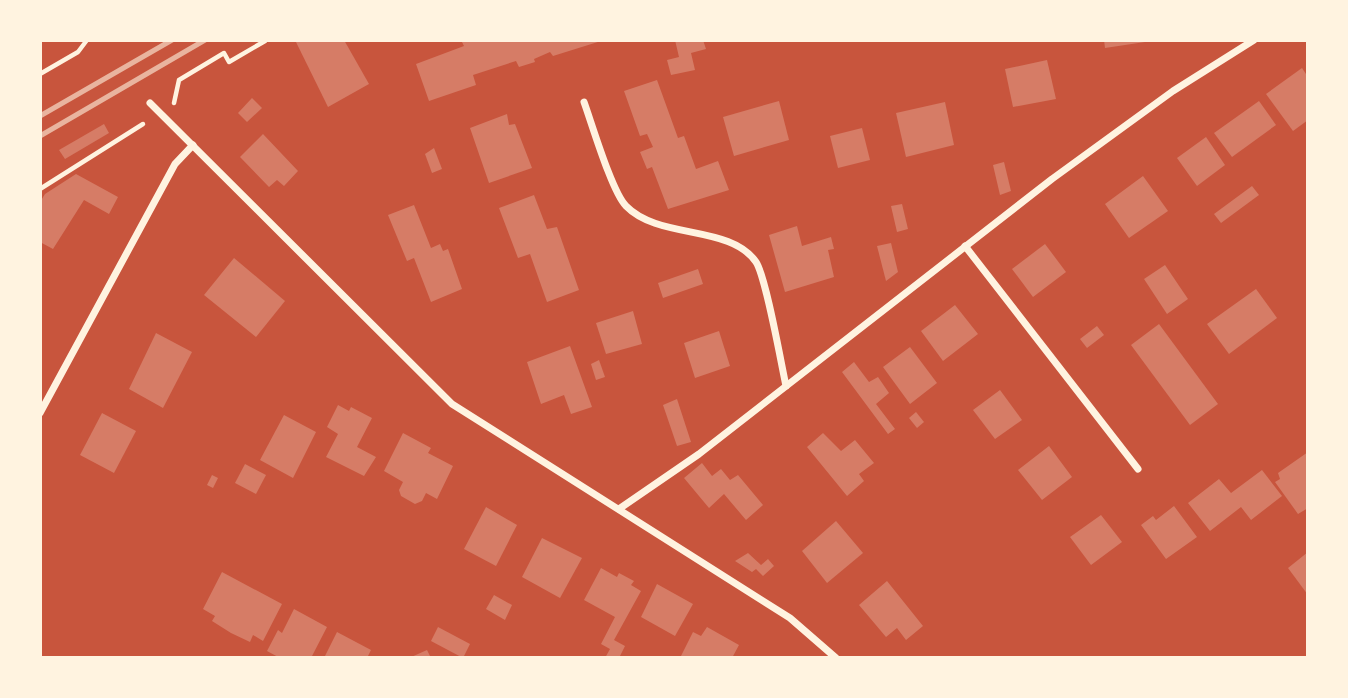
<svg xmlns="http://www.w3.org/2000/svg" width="1348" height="698" font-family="'Public Sans',sans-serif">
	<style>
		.building { fill: #d67c66 }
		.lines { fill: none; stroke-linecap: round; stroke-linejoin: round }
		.path { stroke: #fff3e0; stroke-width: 4.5 }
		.minor { stroke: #fff3e0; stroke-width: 7 }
		.rail { stroke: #e9b49f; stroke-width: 5 }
	</style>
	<rect width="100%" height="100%" fill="#c8553d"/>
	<g class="building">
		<path d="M295,40H344L369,84L328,107Z"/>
		<path d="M461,40H601V41L553,56L550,52L534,59L535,62L519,67L516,61L473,75L476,85L429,101L416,64L464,46Z"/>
		<path d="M675,40H703L706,49L691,53L695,70L671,75L667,60L679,57Z"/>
		<path d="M1104,40H1145V42L1105,48Z"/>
		<path d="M1047,60L1056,99L1013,107L1005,69Z"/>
		<path d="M1302,68L1308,77V120L1293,131L1266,94Z"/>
		<path d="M657,80L678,138L684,136L696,169L718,161L729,190L668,209L652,167L647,169L640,152L653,147L647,134L640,136L624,91Z"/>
		<path d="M252,98L262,108L247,122L238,113Z"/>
		<path d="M779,101L789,140L734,156L723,117Z"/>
		<path d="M1259,101L1276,125L1232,157L1214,133Z"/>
		<path d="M945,102L954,145L906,157L896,113Z"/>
		<path d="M507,114L509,125L515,124L532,168L489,183L470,128Z"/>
		<path d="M104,124L109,133L65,159L59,150Z"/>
		<path d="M862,128L870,160L838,168L830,136Z"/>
		<path d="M263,134L298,171L284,186L277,180L269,187L240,157Z"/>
		<path d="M1206,137L1225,165L1197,186L1177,158Z"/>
		<path d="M434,148L442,169L432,173L425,154Z"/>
		<path d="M1004,162L1011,191L1000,195L993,165Z"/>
		<path d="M76,174L118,197L109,214L84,200L53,249L40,242V202L45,194Z"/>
		<path d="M1143,176L1168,211L1129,238L1105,204Z"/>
		<path d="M1252,186L1259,195L1221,223L1214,214Z"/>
		<path d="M534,195L547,229L557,227L579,290L547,302L530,254L518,258L499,208Z"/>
		<path d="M902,204L908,229L897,232L891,206Z"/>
		<path d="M414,205L431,248L440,244L443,251L448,249L462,289L431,302L414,258L407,261L388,215Z"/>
		<path d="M797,226L802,246L831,237L834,249L828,250L834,277L785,292L769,235Z"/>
		<path d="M891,243L898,272L886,281L877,246Z"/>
		<path d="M1045,244L1066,272L1033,297L1012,269Z"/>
		<path d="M234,258L285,301L256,337L204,295Z"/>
		<path d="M1165,265L1188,299L1167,314L1144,279Z"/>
		<path d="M698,269L703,284L663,298L658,283Z"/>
		<path d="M1256,289L1277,318L1229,354L1207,324Z"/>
		<path d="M955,305L978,334L943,361L921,331Z"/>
		<path d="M633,311L642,344L606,354L596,323Z"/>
		<path d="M1159,324L1218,404L1190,425L1131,345Z"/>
		<path d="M1097,326L1104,335L1087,348L1080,339Z"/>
		<path d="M719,331L730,366L695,378L684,343Z"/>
		<path d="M156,333L192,352L163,408L129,389Z"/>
		<path d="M570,346L592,407L571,414L564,395L541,404L527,362Z"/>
		<path d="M910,347L937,383L910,404L883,367Z"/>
		<path d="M599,360L605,377L596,380L591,364Z"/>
		<path d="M854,362L869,382L878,377L889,393L876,404L895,429L888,434L842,372Z"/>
		<path d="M1000,390L1022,420L995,439L973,410Z"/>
		<path d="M677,399L691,442L677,446L663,405Z"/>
		<path d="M338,405L349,411L351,407L372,418L357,447L376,457L364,476L326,457L338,434L327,427Z"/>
		<path d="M916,412L924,422L917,428L909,418Z"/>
		<path d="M102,413L136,431L114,473L80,455Z"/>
		<path d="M284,415L316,432L293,478L260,460Z"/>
		<path d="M403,433L431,448L428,453L453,466L437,499L426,493L422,501L415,504L401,496L399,490L403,482L384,471Z"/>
		<path d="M823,433L841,451L855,440L874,463L859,474L864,481L847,496L807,447Z"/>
		<path d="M1049,446L1072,477L1042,500L1018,470Z"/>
		<path d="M1308,452V508L1298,514L1275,482L1280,479L1278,473Z"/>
		<path d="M702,463L712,476L721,469L730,480L738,475L763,505L746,520L724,494L709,508L684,478Z"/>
		<path d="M245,464L266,475L256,494L235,483Z"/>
		<path d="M1262,470L1282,496L1251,520L1241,507L1210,531L1188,503L1219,479L1231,493Z"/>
		<path d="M212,475L218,478L213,488L207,485Z"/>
		<path d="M1174,506L1197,537L1166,559L1141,525L1153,516L1156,520Z"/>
		<path d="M486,507L517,525L496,566L464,549Z"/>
		<path d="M1101,515L1122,542L1091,565L1070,537Z"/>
		<path d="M836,521L863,553L827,583L802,551Z"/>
		<path d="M542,538L582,558L560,598L522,577Z"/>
		<path d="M1308,552V595L1288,568Z"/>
		<path d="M748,553L761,565L768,559L774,566L763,576L756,569L752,572L735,561Z"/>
		<path d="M601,568L617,577L619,573L634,581L631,585L641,591L614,640L625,646L619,658H605L610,649L601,644L615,617L584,600Z"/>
		<path d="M222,572L282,604L263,641L253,635L250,642L231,633L212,621L215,616L203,609Z"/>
		<path d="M887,581L923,626L906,640L897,628L886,637L859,605Z"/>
		<path d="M657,584L693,604L675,636L641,617Z"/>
		<path d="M494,595L512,605L505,620L486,609Z"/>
		<path d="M294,609L327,627L311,658H280L267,651L278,630L282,633Z"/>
		<path d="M438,627L470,644L463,658L431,641Z"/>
		<path d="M707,627L739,645L732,658H680L693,632L701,636Z"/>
		<path d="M337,632L371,650L367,658H324Z"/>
		<path d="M427,650L431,658H409Z"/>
	</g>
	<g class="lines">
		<g class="path">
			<path d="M40,74L78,52L87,40"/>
			<path d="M174,103L179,80L224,53L229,62L265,41"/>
			<path d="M40,189L143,124"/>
		</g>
		<g class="minor">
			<path d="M584,102C592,124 612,192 626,206C659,240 730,224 756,262C766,277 781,363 786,386"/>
			<path d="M150,103L452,404L790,618L836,658"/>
			<path d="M965,246L1138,469"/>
			<path d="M40,413L175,164L193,145"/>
			<path d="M619,509L699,454L1052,179L1173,91L1254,40"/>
		</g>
		<g class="rail">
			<path d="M40,116L172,40"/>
			<path d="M40,136L205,40"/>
		</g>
	</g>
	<rect width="1348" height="698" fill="none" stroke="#fff3e0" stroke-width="84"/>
</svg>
